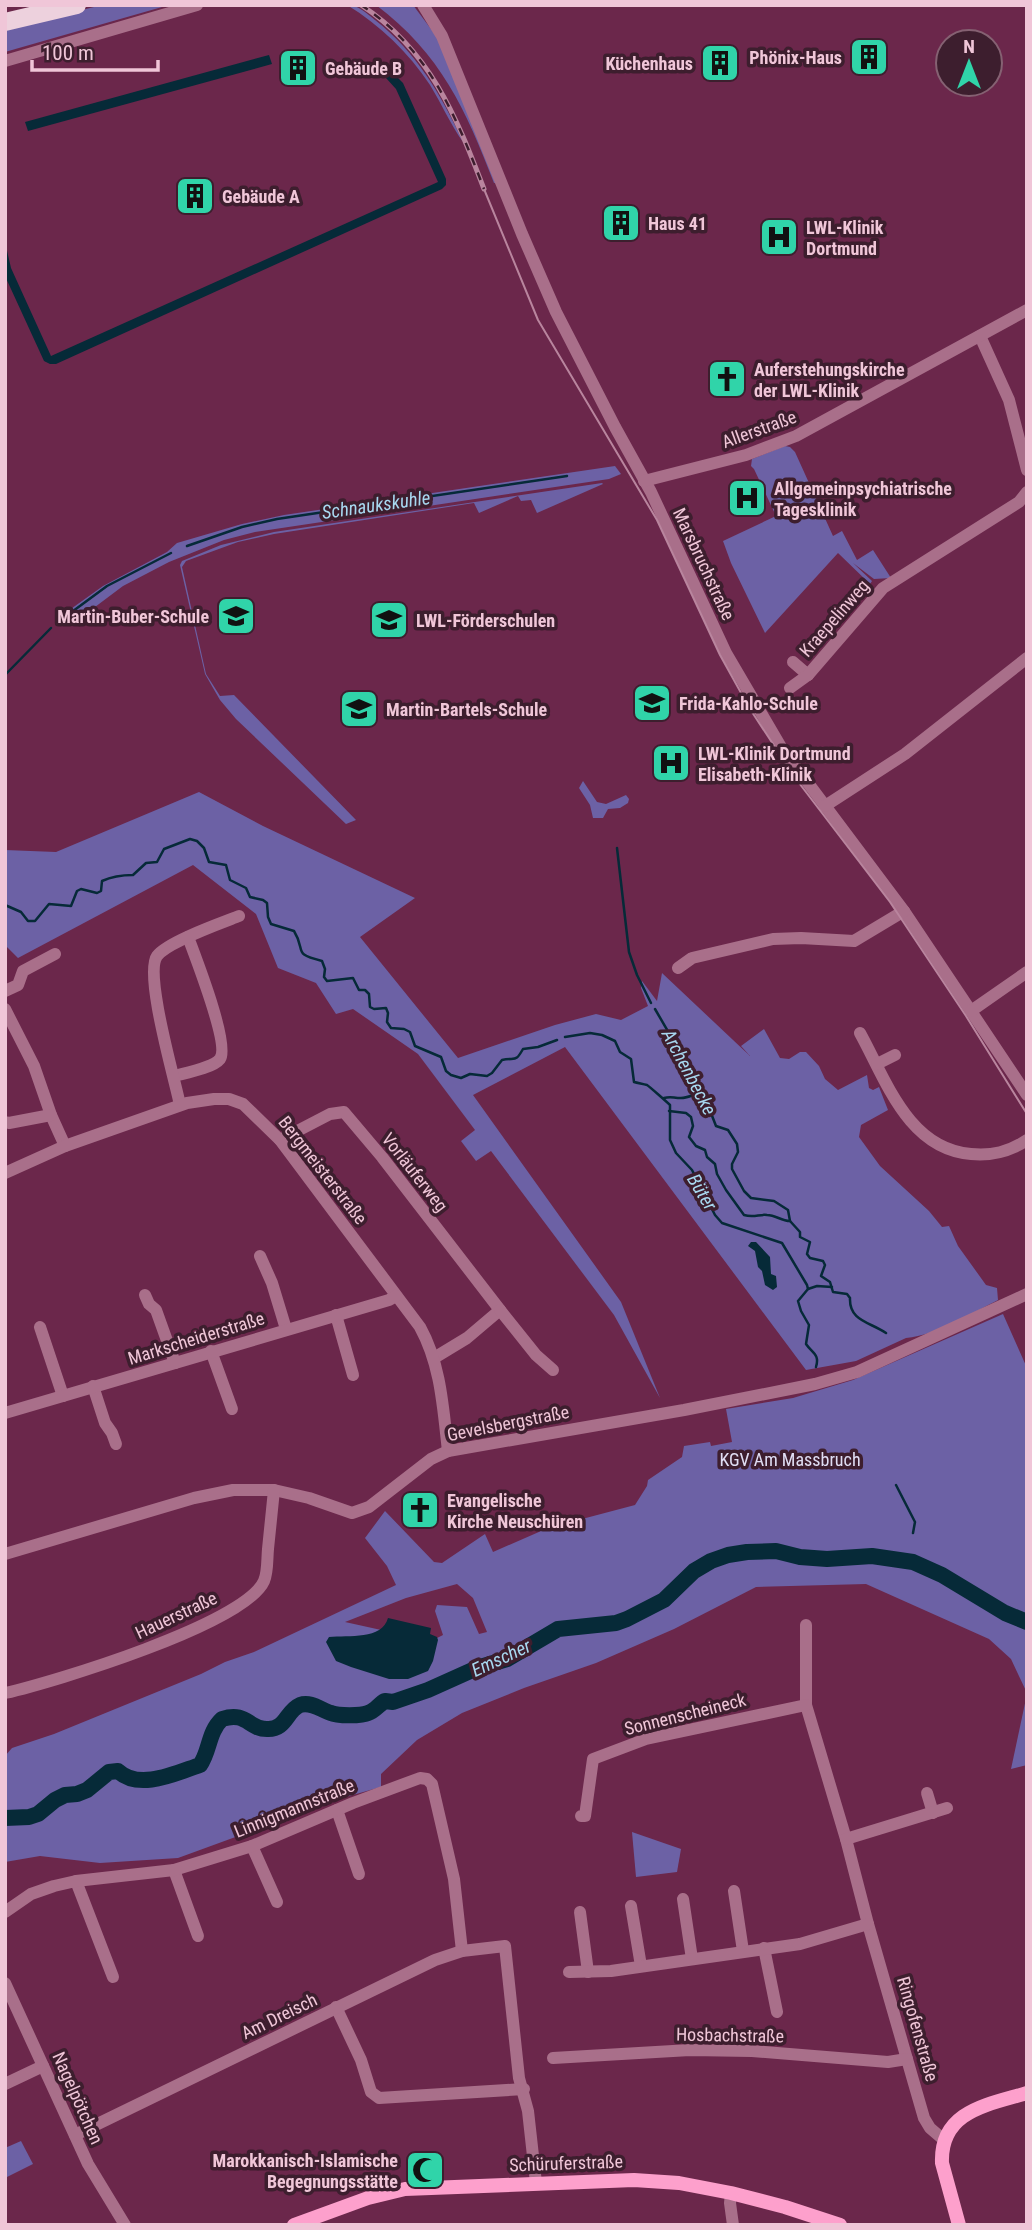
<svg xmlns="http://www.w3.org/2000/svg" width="1032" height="2230" font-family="'Roboto Condensed',sans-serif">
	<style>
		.green { fill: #6c61a5; fill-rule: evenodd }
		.water { fill: #062a38 }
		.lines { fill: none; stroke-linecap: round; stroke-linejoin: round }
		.stream { stroke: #062a38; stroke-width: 2.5 }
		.river { stroke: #062a38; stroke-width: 16 }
		.minor { stroke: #a96f8a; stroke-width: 12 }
		.major { stroke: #fda0cc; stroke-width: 14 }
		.highway { stroke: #edd1dd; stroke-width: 18 }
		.tram { stroke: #b9859e; stroke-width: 2 }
		.rail-casing { stroke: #b9859e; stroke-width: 5 }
		.rail { stroke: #3d1e2e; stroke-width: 2.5; stroke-dasharray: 8; stroke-linecap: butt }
		.labels { text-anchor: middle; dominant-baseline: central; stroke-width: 7; stroke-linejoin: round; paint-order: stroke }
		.poi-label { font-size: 18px; font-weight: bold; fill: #f0c6d8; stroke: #3d1e2e; text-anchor: start }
		.street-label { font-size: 18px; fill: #f0c6d8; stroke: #3d1e2e }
		.park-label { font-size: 18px; fill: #e0def4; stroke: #3d1e2e }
		.water-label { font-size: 19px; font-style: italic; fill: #a8d8f0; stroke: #3d1e2e }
	</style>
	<rect width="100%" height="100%" fill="#6b274b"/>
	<g class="green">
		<path d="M102,5H169L5,52V31L18,26Z"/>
		<path d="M347,5C359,5 366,13 375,20C416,52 441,94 463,142C451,125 441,103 430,85C409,53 380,25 347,5Z"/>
		<path d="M376,5H413L437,37L497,183H494C466,110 441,54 376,5Z"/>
		<path d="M785,446L790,447L795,452L833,536L842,531L857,560L873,550L891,578L874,579L853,563L872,581L870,584L838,553L765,633L731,563L723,541L776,516L754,469L751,466L752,459Z"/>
		<path d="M615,466L621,474L609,479L255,532L224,540L169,562L123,586L79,619L76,620L73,616L65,619L61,616L103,586L167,552L177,543L242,524L284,515Z"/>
		<path d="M602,483L603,484L537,513L531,500L521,501L518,496L479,513L474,503L274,534L238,542L186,561L182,567L206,674L220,696L234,695L356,820L346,824L236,719L220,700L205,674L180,565L182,561L221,545L274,532Z"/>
		<path d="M583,781L597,802L606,804L626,795L629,799L628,803L620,808L608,809L603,818H593L590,805L579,788Z"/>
		<path d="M199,792L263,826L415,898L360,937L458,1058L555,1025L596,1014L621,1020L648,1006L641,988L642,981L657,1001L662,973L750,1056L741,1046L764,1029L780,1058L789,1059L800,1052H806L819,1066L825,1079L838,1090L867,1075L869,1088L873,1090L879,1087L888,1110L861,1125L859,1137L880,1166L929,1211L942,1227L949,1226L958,1246L986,1285L997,1288L998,1300C970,1314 938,1335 906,1338L856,1361L806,1370L565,1047L473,1095L621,1302L660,1398L614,1315L491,1151L476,1161L461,1141L475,1130L418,1054L353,1009L336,1014L316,983L278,968L256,914L193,865L18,958L5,945V850L56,852Z"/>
		<path d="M1003,1314L1027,1368V1693L1011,1659L989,1639L866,1584L756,1587L674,1629L596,1663L524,1688L462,1713L417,1740L381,1774V1787L342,1798L178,1858L100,1863L40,1856L5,1862V1756L12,1748L54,1734L201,1674L225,1662L254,1652L396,1585L387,1566L365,1538L385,1511L434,1562L442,1563L485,1534L493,1552L548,1528L635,1505L647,1486L648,1480L682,1457L684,1446L710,1442L711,1446L732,1442L726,1409L793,1398L853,1380ZM457,1584L473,1598L487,1632L479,1634L467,1607L437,1605L435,1611L443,1635L431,1641L345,1622L406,1598Z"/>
		<path d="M1027,1694V1765L1011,1769Z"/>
		<path d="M632,1832L681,1849L677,1872L636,1877Z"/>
		<path d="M21,2141L33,2164L5,2178V2148Z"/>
	</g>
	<g class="water">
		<path d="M269,55L272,64L28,131L25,122Z"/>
		<path d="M381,61L403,83L446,179V185L442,189L56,364H50L44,361L5,276V242L11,268L51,356L438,182L396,89L376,67Z"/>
		<path d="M751,1242H756L770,1257L771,1274L776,1276L777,1287L773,1290L765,1285L762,1271L758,1267L755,1251L748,1246Z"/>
		<path d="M388,1618L431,1628L430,1634L437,1637L438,1640L433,1661L428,1671L408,1679H389L351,1667L336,1661L326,1642L329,1637C349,1635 382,1640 388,1618Z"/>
	</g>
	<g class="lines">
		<g class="stream">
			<path d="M187,546L242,527L277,519L567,476"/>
			<path d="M65,617L107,586L171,553"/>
			<path d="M5,675L51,628"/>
			<path d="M617,848L629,952L637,975L651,1003"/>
			<path d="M5,905L21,912L28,921H35L49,904L71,906L77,891L81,889L97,893L101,891L102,881C113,876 122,875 133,875L146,863L157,862L164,849L190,839L197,841L204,848L209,862L226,865L230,880L246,888L250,897L263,900L267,903L268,917L271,924L294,931C307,952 291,953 322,961L325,969L324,977L327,981L353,978L359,990H365L369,994L370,1007L374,1009L386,1008L388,1013L387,1022L391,1028L404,1029L410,1032L415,1046L441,1057L446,1071L451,1075L461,1078L470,1074L487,1076L492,1073L502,1060C516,1057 515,1063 523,1049L538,1047L557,1040"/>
			<path d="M655,1009L702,1090L716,1126L728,1130L737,1144L738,1152L732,1164V1169L744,1191L751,1198L774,1201L788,1210L790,1221L800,1232V1237L810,1242L807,1254L810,1258L823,1261L825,1265L821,1276L830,1282L833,1292L847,1294L850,1298C849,1321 870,1322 886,1333"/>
			<path d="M565,1037L590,1033L602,1035L615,1041L620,1052L631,1059L634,1082C638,1083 643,1084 647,1085C650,1087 668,1103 670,1105V1140L676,1153L692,1170L715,1215L722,1223L782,1243L807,1285L808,1289L798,1301L801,1311L809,1325L806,1344C812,1353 820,1354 816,1367"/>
			<path d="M664,1098C671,1096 673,1098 681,1098C689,1098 695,1093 703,1093"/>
			<path d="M669,1111L686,1113L691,1117L693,1126L689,1137L696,1146L705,1150L707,1157L715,1164L717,1174L726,1190L744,1215C754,1218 759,1214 767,1215C776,1215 781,1221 790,1221"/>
			<path d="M808,1289L817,1286L832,1287"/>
			<path d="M896,1485L915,1522L913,1533"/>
			<path d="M907,1561L909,1557"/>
		</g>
		<path class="river" d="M5,1818L29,1817L38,1814L55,1800L65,1795L77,1794L87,1790L109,1772L118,1771C139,1791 176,1773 200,1765C210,1751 208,1732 222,1719C247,1711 248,1729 267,1729C286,1730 286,1711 300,1705C311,1701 321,1710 331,1713C337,1716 362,1716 368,1713C375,1711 379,1704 385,1701L393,1702L428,1690L477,1668L507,1659L558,1629L616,1623L627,1619L664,1600L694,1571L711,1561L728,1555L747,1552L776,1551L800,1557L827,1559L872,1556L913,1562L942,1575L1005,1613L1027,1622"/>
		<g class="minor">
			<path d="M423,5L442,36L522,234L556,312L615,427L651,492L726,653L781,747L904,911L1027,1095"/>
			<path d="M5,61L197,5"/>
			<path d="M980,336L1009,400L1027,470"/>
			<path d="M644,481L746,455L796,436L1027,310"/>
			<path d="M793,662L808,675"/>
			<path d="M790,688L808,675L883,588L1019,502L1027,492"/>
			<path d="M825,806L905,754L1027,658"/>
			<path d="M678,968L692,958L773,939L801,938L854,941L904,911"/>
			<path d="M5,991L18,985L23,971L55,954"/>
			<path d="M5,1009L34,1066L51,1115L65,1146"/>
			<path d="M971,1011L1027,972"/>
			<path d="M860,1033C886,1080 908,1149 971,1154C992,1156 1009,1152 1027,1140"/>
			<path d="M877,1064L895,1055"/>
			<path d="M174,1076C185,1073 213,1068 220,1059C230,1045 195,956 188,937"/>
			<path d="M180,1105C175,1080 144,974 157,956C167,942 221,923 239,916"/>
			<path d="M5,1122L9,1123L51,1115"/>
			<path d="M280,1140L330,1114L344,1112L382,1157L500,1310L467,1338L434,1358"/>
			<path d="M5,1173L65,1146L187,1103L214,1099H229L243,1104L280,1140L420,1327C441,1365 443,1408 448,1451"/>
			<path d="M260,1256L272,1283L286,1329"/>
			<path d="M145,1295L149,1304L156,1310L175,1363"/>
			<path d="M500,1310L536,1355L553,1370"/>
			<path d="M336,1315L353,1375"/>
			<path d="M40,1327L63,1396"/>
			<path d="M211,1351L232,1409"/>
			<path d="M93,1386L105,1423L112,1433L116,1444"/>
			<path d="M5,1413L389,1300L396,1296"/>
			<path d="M5,1554L194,1498L233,1490H274L309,1498L352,1513L369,1507L431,1459L448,1451L684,1410L815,1384L857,1372L1027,1294"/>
			<path d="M806,1625V1705L846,1839L868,1924L924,2118L930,2128L944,2140"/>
			<path d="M5,1693C54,1682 245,1624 264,1581C268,1572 267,1559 268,1549C270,1529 272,1510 274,1490"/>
			<path d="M927,1793L933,1813"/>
			<path d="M337,1810L359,1874"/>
			<path d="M581,1816H585L593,1759L646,1739L806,1705"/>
			<path d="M846,1839L947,1808"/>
			<path d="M252,1846L277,1902"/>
			<path d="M174,1870L198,1936"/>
			<path d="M76,1881L113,1977"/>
			<path d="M734,1891L743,1951"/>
			<path d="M683,1899L692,1959"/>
			<path d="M631,1906L641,1966"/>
			<path d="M5,1912L31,1894L54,1886L76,1881L174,1870L252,1846L353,1803L420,1778L427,1779L432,1784L454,1879L462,1951"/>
			<path d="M580,1912L588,1972"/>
			<path d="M764,1948L777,2012"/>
			<path d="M569,1972L611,1971L800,1944L868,1924"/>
			<path d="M5,1983L88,2164L125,2225"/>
			<path d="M336,2007L361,2060L371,2092L379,2098L524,2089"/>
			<path d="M553,2058L690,2050L752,2051L888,2062L907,2059"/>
			<path d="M5,2084L43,2066"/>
			<path d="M75,2135L435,1960L462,1951L505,1946L519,2078L528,2111L536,2183"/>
			<path d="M731,2193L730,2203L733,2225"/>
		</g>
		<g class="major">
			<path d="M294,2225L368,2198L405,2189L634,2180L679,2183L731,2193L785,2207L840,2225"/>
			<path d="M959,2225L942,2163C940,2111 987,2105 1027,2093"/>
		</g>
		<path class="highway" d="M5,22L77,5"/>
		<path class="tram" d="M484,189L538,320L657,520L720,655L750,709L796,779L890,902L966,1016L1027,1114"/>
		<defs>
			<path id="rail" d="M361,5C430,50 456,116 484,189"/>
		</defs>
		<use href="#rail" class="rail-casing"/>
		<use href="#rail" class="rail"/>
	</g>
	<defs>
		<symbol id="building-square" viewBox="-11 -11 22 22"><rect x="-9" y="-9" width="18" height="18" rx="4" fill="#30d4a9" stroke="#3d1e2e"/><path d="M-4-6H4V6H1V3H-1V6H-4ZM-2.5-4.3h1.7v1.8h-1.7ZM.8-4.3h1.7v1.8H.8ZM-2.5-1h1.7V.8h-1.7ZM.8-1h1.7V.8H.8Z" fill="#111"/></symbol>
		<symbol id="hospital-square" viewBox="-11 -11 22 22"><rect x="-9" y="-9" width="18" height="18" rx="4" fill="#30d4a9" stroke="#3d1e2e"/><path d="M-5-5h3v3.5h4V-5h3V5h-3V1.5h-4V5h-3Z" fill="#111"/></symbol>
		<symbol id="church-square" viewBox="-11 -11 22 22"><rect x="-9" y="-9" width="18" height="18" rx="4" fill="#30d4a9" stroke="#3d1e2e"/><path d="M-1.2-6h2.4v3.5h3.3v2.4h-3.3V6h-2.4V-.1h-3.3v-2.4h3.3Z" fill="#111"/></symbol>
		<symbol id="school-square" viewBox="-11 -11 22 22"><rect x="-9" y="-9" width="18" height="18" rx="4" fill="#30d4a9" stroke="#3d1e2e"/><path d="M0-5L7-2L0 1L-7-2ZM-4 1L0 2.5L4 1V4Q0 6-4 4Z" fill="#111"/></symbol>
		<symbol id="mosque-square" viewBox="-11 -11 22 22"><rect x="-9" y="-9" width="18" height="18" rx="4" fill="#30d4a9" stroke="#3d1e2e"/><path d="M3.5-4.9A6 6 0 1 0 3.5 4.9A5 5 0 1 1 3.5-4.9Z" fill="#111"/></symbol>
	</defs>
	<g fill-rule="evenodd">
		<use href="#building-square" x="847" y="35" width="44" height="44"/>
		<use href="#building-square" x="698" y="41" width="44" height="44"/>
		<use href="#building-square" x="276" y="46" width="44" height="44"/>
		<use href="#building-square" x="173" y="174" width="44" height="44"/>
		<use href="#building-square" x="599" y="201" width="44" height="44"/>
		<use href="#hospital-square" x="757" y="215" width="44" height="44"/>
		<use href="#church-square" x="705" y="357" width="44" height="44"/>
		<use href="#hospital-square" x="725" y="476" width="44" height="44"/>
		<use href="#school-square" x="214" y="594" width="44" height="44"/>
		<use href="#school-square" x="367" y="598" width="44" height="44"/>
		<use href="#school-square" x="630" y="681" width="44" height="44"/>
		<use href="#school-square" x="337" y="687" width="44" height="44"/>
		<use href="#hospital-square" x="649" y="741" width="44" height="44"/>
		<use href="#church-square" x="398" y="1488" width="44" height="44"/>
		<use href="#mosque-square" x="403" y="2148" width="44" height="44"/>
	</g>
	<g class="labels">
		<g class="poi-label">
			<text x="842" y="57" text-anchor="end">Phönix-Haus</text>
			<text x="693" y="63" text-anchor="end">Küchenhaus</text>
			<text x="325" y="68">Gebäude B</text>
			<text x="222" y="196">Gebäude A</text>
			<text x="648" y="223">Haus 41</text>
			<text x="806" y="227">LWL-Klinik<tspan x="806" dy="21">Dortmund</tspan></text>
			<text x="754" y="369">Auferstehungskirche<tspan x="754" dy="21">der LWL-Klinik</tspan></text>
			<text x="774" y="488">Allgemeinpsychiatrische<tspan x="774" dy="21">Tagesklinik</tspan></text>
			<text x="209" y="616" text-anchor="end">Martin-Buber-Schule</text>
			<text x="416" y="620">LWL-Förderschulen</text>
			<text x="679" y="703">Frida-Kahlo-Schule</text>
			<text x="386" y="709">Martin-Bartels-Schule</text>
			<text x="698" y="753">LWL-Klinik Dortmund<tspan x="698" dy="21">Elisabeth-Klinik</tspan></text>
			<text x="447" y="1500">Evangelische<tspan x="447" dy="21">Kirche Neuschüren</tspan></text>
			<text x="398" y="2160" text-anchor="end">Marokkanisch-Islamische<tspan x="398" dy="21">Begegnungsstätte</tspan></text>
		</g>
		<g class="street-label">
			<text transform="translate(759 429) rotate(-20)">Allerstraße</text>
			<text transform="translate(704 564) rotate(65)">Marsbruchstraße</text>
			<text transform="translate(834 618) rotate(-49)">Kraepelinweg</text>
			<text transform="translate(323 1170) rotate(52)">Bergmeisterstraße</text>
			<text transform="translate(415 1172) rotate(52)">Vorläuferweg</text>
			<text transform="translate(196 1338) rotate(-17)">Markscheiderstraße</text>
			<text transform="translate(508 1423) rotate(-11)">Gevelsbergstraße</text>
			<text transform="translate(176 1615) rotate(-25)">Hauerstraße</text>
			<text transform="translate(685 1714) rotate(-14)">Sonnenscheineck</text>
			<text transform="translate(294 1808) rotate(-22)">Linnigmannstraße</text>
			<text transform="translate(279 2016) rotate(-26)">Am Dreisch</text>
			<text transform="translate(918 2029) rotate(74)">Ringofenstraße</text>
			<text transform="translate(730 2035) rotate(1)">Hosbachstraße</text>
			<text transform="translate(78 2098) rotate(66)">Nagelpötchen</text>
			<text transform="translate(566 2163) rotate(-2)">Schüruferstraße</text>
		</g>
		<g class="park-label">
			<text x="790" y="1459">KGV Am Massbruch</text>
		</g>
		<g class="water-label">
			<text transform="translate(376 505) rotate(-8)">Schnaukskuhle</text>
			<text transform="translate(689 1072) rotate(62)">Archenbecke</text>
			<text transform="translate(702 1192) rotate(59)">Büter</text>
			<text transform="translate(501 1658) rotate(-25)">Emscher</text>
		</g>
	</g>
	<rect width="1032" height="2230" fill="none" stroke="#f0c6d8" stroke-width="14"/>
	<g transform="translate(969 63)"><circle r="33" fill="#3d1e2e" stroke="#856172" stroke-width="2"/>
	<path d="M0-5L12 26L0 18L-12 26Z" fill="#30d4a9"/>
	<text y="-10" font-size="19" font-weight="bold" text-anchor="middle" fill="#f0c6d8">N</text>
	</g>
	<path d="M32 60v10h126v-10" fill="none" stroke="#f0c6d8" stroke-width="3.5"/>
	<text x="42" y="60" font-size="21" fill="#f0c6d8" stroke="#3d1e2e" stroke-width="5" paint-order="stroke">100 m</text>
</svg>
